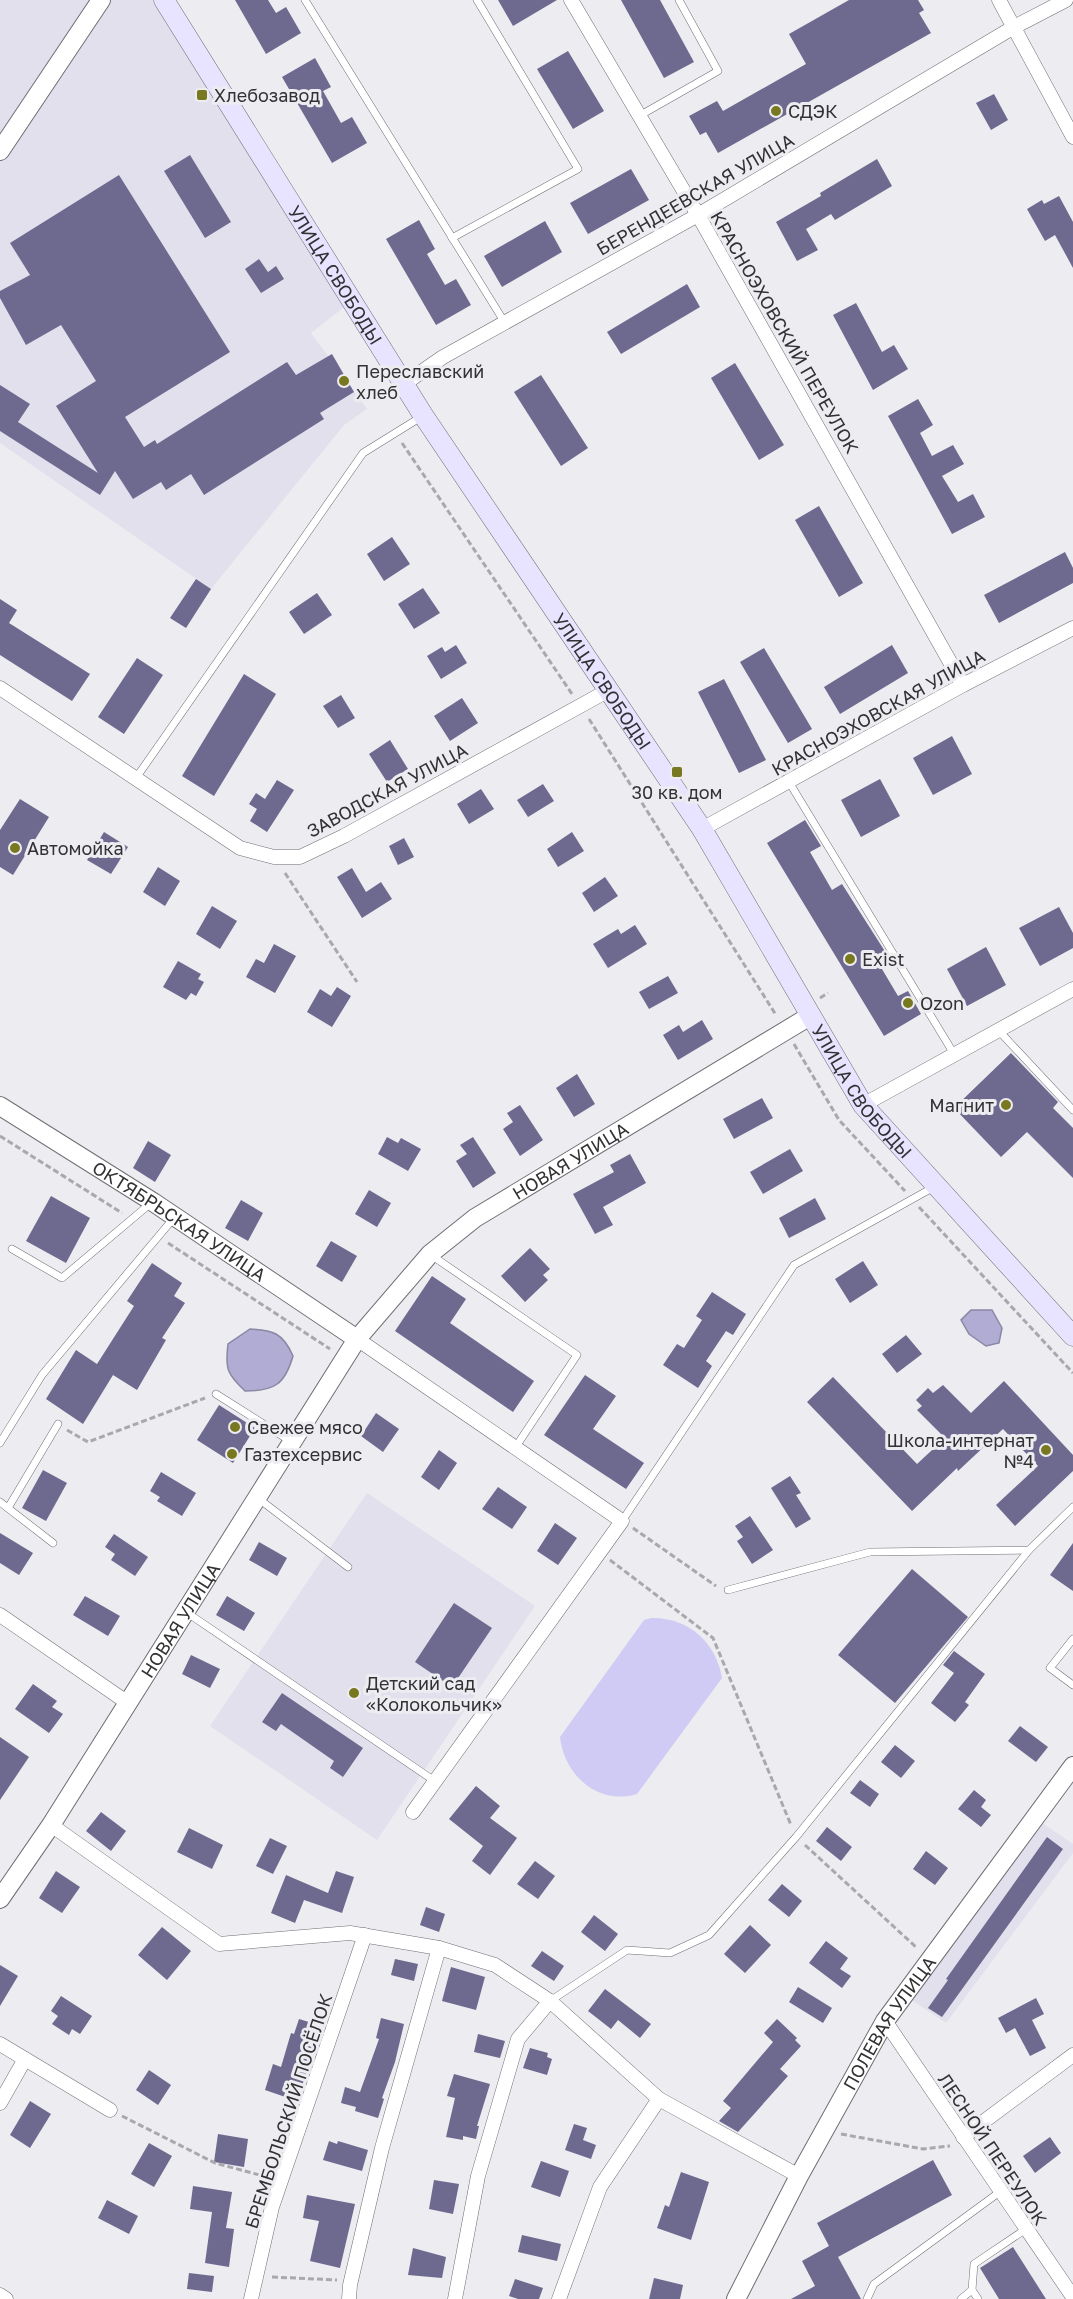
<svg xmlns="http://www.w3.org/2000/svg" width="1073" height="2299" font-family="'Golos Text',sans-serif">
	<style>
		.built { fill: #e1e0ec }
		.green { fill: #d0cbf4 }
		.water { fill: #b0acd4; stroke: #8a87a4; stroke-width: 1.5 }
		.building { fill: #6e698f }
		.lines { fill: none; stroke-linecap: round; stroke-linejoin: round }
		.service-casing { stroke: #6f6e73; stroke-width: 8 }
		.minor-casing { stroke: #6f6e73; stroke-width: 15 }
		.tertiary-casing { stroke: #6f6e73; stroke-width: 20 }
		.secondary-casing { stroke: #6f6e73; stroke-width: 21 }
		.path { stroke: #a9a8ac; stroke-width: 3; stroke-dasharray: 6 3; stroke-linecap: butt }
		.service { stroke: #fff; stroke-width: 7 }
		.minor { stroke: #fff; stroke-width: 14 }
		.tertiary { stroke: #fff; stroke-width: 18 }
		.secondary { stroke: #e8e3fe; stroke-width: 20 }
		.poi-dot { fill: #777820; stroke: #edecf1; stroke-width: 2 }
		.labels { text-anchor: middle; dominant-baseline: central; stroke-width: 6; stroke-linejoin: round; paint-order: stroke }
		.poi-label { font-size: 18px; fill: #323234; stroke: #edecf1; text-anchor: start }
		.street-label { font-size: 18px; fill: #323234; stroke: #edecf1 }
	</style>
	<rect width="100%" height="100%" fill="#edecf1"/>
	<g class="built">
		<path d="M0,0H98L0,146Z"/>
		<path d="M103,0H161L348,304L311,333L367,409L344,425L211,589L0,443V153Z"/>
		<path d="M367,1493L535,1606L377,1840L210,1726Z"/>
		<path d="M1035,1818L1073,1844V1853L946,2023L904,1995Z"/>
	</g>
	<path class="green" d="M651,1618C688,1617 716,1642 722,1678L637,1794C598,1806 564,1775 560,1737L644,1620Z"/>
	<g class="water">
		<path d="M971,1310H992L1002,1328L999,1343L986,1346L969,1334L961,1320Z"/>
		<path d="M250,1329C273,1330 283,1333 293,1356C285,1384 275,1391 245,1391C227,1374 225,1369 228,1344Z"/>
	</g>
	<g class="building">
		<path d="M235,0H268L276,13L286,7L301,33L266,54Z"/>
		<path d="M498,0H557L513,26Z"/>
		<path d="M621,0H660L694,62L664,78Z"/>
		<path d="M849,0H918L924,10L919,13L931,33L718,153L706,132L700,135L689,116L717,101L723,111L806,64L789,34Z"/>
		<path d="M568,51L604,111L573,129L537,69Z"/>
		<path d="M315,58L331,87L323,91L341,123L352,117L367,143L332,163L282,77Z"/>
		<path d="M994,94L1008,120L991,130L976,103Z"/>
		<path d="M190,155L231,222L205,238L164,171Z"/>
		<path d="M877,159L892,186L835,220L831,214L806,229L818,250L797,261L776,222L821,196L820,193Z"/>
		<path d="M631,169L649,200L588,234L570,203Z"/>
		<path d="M119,175L230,352L125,417L144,447L155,440L157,444L287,362L296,375L332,354L354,392L320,413L324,419L204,495L191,474L166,490L161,482L133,499L115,471L100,495L0,431V385L30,404L18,422L98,473L56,406L96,381L61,325L26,345L0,298V291L30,275L10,243Z"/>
		<path d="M1059,196L1073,222V268L1055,235L1045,241L1027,209L1042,200L1044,204Z"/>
		<path d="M419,220L435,249L427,254L445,285L456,279L471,305L436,325L386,239Z"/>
		<path d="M545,221L562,252L502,287L484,256Z"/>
		<path d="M259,259L268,272L276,266L284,279L261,293L245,269Z"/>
		<path d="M687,284L700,307L621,354L607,332Z"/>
		<path d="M856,303L882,352L894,345L908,369L873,390L833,315Z"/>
		<path d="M735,363L784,445L759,460L711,378Z"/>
		<path d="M541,375L588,448L561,466L514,392Z"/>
		<path d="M918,399L933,425L920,433L932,456L953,445L964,464L942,476L958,502L973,494L985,517L952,534L888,416Z"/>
		<path d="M819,506L863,583L839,597L795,520Z"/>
		<path d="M392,537L410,564L384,581L367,554Z"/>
		<path d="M1065,552L1073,568V583L999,623L984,595Z"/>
		<path d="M196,579L211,589L186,628L170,618Z"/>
		<path d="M423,588L440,613L414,629L398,604Z"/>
		<path d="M317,593L332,615L304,634L289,612Z"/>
		<path d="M0,599L17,610L9,623L90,674L72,701L0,655Z"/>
		<path d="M456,645L467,663L441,679L427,656L442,647L445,652Z"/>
		<path d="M892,645L908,673L840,714L824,687Z"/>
		<path d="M764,648L812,729L788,743L740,662Z"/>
		<path d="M137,658L163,675L124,734L98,717Z"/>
		<path d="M244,674L276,694L214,796L182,776Z"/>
		<path d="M724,679L766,760L739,773L698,692Z"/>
		<path d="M341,695L355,718L338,728L323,706Z"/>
		<path d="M462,698L478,723L450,741L434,716Z"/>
		<path d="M952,736L972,774L933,795L913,758Z"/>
		<path d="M390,740L408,769L387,782L369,754Z"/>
		<path d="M880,779L900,816L861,837L841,800Z"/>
		<path d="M277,780L294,790L267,832L250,821L257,809L249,804L256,793L265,799Z"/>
		<path d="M543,784L554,801L528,817L517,800Z"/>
		<path d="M481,789L494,809L469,824L457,804Z"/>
		<path d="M20,799L49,817L13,875L0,867V830Z"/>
		<path d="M805,820L821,846L810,852L832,890L842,884L886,953L876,959L898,996L908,991L921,1014L884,1036L767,843Z"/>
		<path d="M104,832L128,847L111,874L87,860Z"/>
		<path d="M572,832L584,851L558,867L547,849Z"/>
		<path d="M404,838L414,857L398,865L389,846Z"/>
		<path d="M158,867L180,881L165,906L143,892Z"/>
		<path d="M352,868L366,892L381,882L392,899L362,918L337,877Z"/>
		<path d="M605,877L618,896L594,912L582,893Z"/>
		<path d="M212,906L237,921L220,949L196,934Z"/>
		<path d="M1059,907L1073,933V948L1040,966L1019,928Z"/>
		<path d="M635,925L647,944L608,968L593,944L618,929L621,934Z"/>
		<path d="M274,944L296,956L275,993L246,977L256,959L264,963Z"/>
		<path d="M986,947L1006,985L967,1006L947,969Z"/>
		<path d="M178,961L201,974L198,979L204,982L196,996L191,993L186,1000L163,987Z"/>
		<path d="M668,976L678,993L649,1009L639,992Z"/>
		<path d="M337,987L351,996L332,1027L307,1012L320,989L331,996Z"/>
		<path d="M702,1020L713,1039L678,1060L663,1035L679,1025L683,1032Z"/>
		<path d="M1011,1053L1058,1102L1053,1108L1073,1128V1178L1027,1132L1001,1157L954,1108Z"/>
		<path d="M577,1074L595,1104L574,1117L556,1088Z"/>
		<path d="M762,1098L773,1118L734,1139L723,1119Z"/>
		<path d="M520,1105L543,1140L520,1156L503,1129L513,1122L507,1113Z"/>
		<path d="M387,1137L398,1143L401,1138L421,1149L408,1171L378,1154Z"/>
		<path d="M473,1137L496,1173L473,1188L456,1161L467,1154L460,1145Z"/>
		<path d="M148,1141L171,1155L155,1182L133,1168Z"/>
		<path d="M790,1149L803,1171L763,1194L750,1172Z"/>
		<path d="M630,1154L646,1183L603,1207L613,1225L595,1234L573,1194L614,1172L610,1165Z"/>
		<path d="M369,1190L391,1203L377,1227L355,1214Z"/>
		<path d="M51,1196L90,1218L66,1263L26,1241Z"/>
		<path d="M815,1198L826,1219L789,1238L779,1218Z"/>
		<path d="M241,1200L263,1213L248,1241L225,1228Z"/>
		<path d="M331,1241L357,1256L342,1282L316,1266Z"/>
		<path d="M530,1248L550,1269L543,1275L548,1280L525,1302L501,1276Z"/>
		<path d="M863,1261L878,1285L850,1303L835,1279Z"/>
		<path d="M152,1263L182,1283L174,1296L185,1303L162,1338L166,1340L137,1390L113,1375L83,1424L46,1399L76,1350L97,1364L134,1306L127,1301Z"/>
		<path d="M432,1276L466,1299L450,1323L534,1381L513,1412L395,1331Z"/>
		<path d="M712,1292L746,1314L733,1335L726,1331L706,1361L712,1366L698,1388L663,1365L677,1344L684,1348L702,1320L696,1316Z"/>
		<path d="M906,1335L922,1354L897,1373L882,1354Z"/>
		<path d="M585,1375L616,1396L593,1429L644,1463L626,1489L544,1435Z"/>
		<path d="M833,1377L917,1464L945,1438L917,1410L922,1406L916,1400L928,1388L933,1393L943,1385L971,1413L1004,1381L1073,1455V1471L1015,1526L996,1505L1038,1466L1003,1429L958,1471L957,1468L912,1511L807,1402Z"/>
		<path d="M219,1405L255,1428L233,1463L197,1440Z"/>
		<path d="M376,1413L399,1429L383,1452L361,1436Z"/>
		<path d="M439,1450L457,1463L439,1490L421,1477Z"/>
		<path d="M43,1470L67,1483L46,1521L22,1508Z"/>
		<path d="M161,1472L196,1493L182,1516L157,1501L160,1497L150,1491Z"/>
		<path d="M790,1476L801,1493L796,1495L811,1519L796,1528L771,1488Z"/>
		<path d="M498,1487L527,1507L512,1529L482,1509Z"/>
		<path d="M750,1516L773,1550L752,1564L737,1541L743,1537L735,1526Z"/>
		<path d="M555,1523L577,1538L558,1565L537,1551Z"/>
		<path d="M0,1533L33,1553L19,1575L0,1563Z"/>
		<path d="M114,1534L148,1557L135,1576L111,1560L115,1554L105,1547Z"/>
		<path d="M259,1542L287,1558L277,1576L249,1560Z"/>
		<path d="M1073,1543V1591L1050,1575Z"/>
		<path d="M912,1569L968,1617L895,1703L838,1655Z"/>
		<path d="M85,1596L120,1616L108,1636L73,1615Z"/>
		<path d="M227,1596L255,1613L244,1631L216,1615Z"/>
		<path d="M454,1603L492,1628L452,1687L415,1662Z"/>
		<path d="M954,1651L985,1674L965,1702L969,1705L955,1722L931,1703L954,1673L943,1665Z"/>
		<path d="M191,1655L220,1669L210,1688L182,1674Z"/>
		<path d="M33,1684L57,1701L52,1707L63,1714L49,1733L15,1709Z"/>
		<path d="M282,1693L363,1748L343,1777L330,1768L334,1761L281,1724L276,1731L262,1722Z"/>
		<path d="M1020,1726L1048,1747L1036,1762L1008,1741Z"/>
		<path d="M0,1737L29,1757L0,1800Z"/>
		<path d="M895,1745L915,1761L901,1778L881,1762Z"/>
		<path d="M860,1780L879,1794L870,1807L850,1793Z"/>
		<path d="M476,1786L500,1806L490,1818L517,1838L490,1875L472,1861L483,1846L449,1819Z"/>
		<path d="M974,1790L986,1800L981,1807L991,1815L981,1827L958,1809Z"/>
		<path d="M101,1812L126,1831L111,1851L86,1831Z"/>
		<path d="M827,1827L852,1847L841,1861L816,1841Z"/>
		<path d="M189,1828L223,1845L212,1869L177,1852Z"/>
		<path d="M1047,1837L1063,1849L942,2017L928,2008L948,1980L946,1979Z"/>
		<path d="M270,1838L287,1846L273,1874L256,1866Z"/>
		<path d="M926,1851L948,1868L935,1885L913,1869Z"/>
		<path d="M535,1861L555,1876L538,1899L517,1884Z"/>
		<path d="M56,1871L80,1887L62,1913L39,1898Z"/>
		<path d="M336,1871L354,1877L342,1913L304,1900L295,1923L271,1913L286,1875L328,1893Z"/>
		<path d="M782,1884L802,1901L789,1917L768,1900Z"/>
		<path d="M426,1907L445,1914L439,1932L420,1925Z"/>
		<path d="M594,1915L618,1934L605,1951L581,1932Z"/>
		<path d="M750,1925L771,1945L745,1973L724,1954Z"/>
		<path d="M162,1927L191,1951L167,1980L138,1955Z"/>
		<path d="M826,1941L848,1958L840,1969L851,1976L842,1988L809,1963Z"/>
		<path d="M542,1951L564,1966L554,1981L531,1966Z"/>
		<path d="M395,1959L418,1964L414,1981L391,1975Z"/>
		<path d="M0,1965L18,1976L0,2006Z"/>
		<path d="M451,1967L485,1977L476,2010L442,2001Z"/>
		<path d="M798,1987L832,2008L823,2023L789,2002Z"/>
		<path d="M605,1989L651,2024L640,2038L618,2020L611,2029L588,2011Z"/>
		<path d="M61,1996L92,2016L80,2034L72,2029L69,2035L52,2024L58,2016L51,2011Z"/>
		<path d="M1036,1998L1044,2014L1032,2020L1046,2048L1030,2056L1015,2028L1006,2033L998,2018Z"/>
		<path d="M381,2018L404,2024L395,2062L382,2098L384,2099L378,2118L355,2111L356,2107L341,2103L345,2087L360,2092L379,2039L376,2038Z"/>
		<path d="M299,2019L322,2026L297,2101L265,2090L273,2064L281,2067L291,2033L294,2034Z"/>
		<path d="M777,2019L797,2038L795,2040L801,2046L780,2069L788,2076L738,2132L719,2121L731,2108L723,2101L773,2042L764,2033Z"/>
		<path d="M478,2034L505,2041L500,2058L474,2052Z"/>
		<path d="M530,2048L548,2053L547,2057L552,2059L547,2075L523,2068Z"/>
		<path d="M149,2070L171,2085L158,2105L136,2090Z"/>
		<path d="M454,2074L490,2084L477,2126H479L476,2139L463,2136V2140L446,2137L455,2098L447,2096Z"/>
		<path d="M30,2101L51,2114L30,2148L10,2135Z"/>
		<path d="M574,2124L587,2128L583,2140L596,2145L591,2159L565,2150Z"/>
		<path d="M218,2134L248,2139L244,2167L214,2162Z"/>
		<path d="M1050,2137L1061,2153L1035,2173L1023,2156Z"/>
		<path d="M329,2141L337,2144L338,2141L368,2150L362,2171L323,2160Z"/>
		<path d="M149,2143L172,2156L154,2187L131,2174Z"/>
		<path d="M933,2160L952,2195L838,2257L861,2299H791L815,2286L802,2261L829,2246L817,2223Z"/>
		<path d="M541,2161L569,2171L560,2197L531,2187Z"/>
		<path d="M681,2172L709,2182L691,2240L657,2228L665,2205L669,2207Z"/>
		<path d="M434,2180L459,2184L453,2214L429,2209Z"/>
		<path d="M193,2186L232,2192L226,2228L234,2229L229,2267L205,2263L212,2212L190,2209Z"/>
		<path d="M307,2195L355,2204L340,2268L310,2261L319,2221L303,2218Z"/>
		<path d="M107,2200L138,2216L129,2234L98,2218Z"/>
		<path d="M522,2235L561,2244L557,2261L518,2252Z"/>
		<path d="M1013,2247L1046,2299H999L980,2268Z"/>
		<path d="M413,2248L446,2257L442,2278L408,2275Z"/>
		<path d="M189,2273L214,2276L212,2292L187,2289Z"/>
		<path d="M654,2278L683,2285L680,2299H649Z"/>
		<path d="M515,2279L543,2288L539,2299H518L509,2296Z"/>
	</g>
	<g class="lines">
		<defs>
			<g id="service">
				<path d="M305,0L505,323"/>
				<path d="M639,116L718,71L679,0"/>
				<path d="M452,238L578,169L477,0"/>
				<path d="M136,778L363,453L421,417"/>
				<path d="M789,782L954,1054"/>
				<path d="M999,1031L1073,1110"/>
				<path d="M12,1249L62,1278L151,1203"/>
				<path d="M431,1255L577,1355L515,1448"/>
				<path d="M216,1394L292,1442"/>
				<path d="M0,1443L42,1375L173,1219"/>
				<path d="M259,1499L348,1567"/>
				<path d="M0,1502L53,1543"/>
				<path d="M8,1508L58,1424"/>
				<path d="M622,1521L794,1265L934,1187"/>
				<path d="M728,1590L870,1552L1029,1550L1073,1507"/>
				<path d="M186,1612L436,1782"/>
				<path d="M1073,1639L1050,1668L1073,1685"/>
				<path d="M550,2001L627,1950L670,1953L709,1935L796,1837L1029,1550"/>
				<path d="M867,2299L874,2284L1001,2191"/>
				<path d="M961,2299L972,2290"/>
				<path d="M978,2299L972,2290L974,2264L1026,2229"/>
			</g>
			<g id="minor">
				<path d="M571,0L698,215L963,685"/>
				<path d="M999,0L1073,137"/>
				<path d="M404,384L443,357L698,215L1014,27L1066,0"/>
				<path d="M0,688L240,848L274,857H300L344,836L609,690"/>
				<path d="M702,829L963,685L1073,628"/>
				<path d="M863,1105L1073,989"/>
				<path d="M357,1339L622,1521L413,1812"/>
				<path d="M0,1615L128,1703"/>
				<path d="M51,1825L219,1944L350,1933L439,1948L495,1965L550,2001L659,2099L799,2176"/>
				<path d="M885,2021L1073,2297"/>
				<path d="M0,2044L110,2110"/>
				<path d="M0,2103L25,2059"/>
				<path d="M963,2137L1073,2055"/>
				<path d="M0,2295L6,2299"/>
				<path d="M251,2299L272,2207L365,1935"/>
				<path d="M349,2299L350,2285L382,2148L439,1948"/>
				<path d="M455,2299L478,2176L518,2039L550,2001"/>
				<path d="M559,2299L600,2187L659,2099"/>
			</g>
			<g id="tertiary">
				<path d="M0,151L101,0"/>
				<path id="s1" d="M0,1106L153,1202L357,1339"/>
				<path id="s2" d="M0,1899L51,1825L357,1339L430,1254L475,1218L810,1016"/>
				<path id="s3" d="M736,2299L799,2176L885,2021L1073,1766"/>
			</g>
			<g id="secondary">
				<path id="s4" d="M164,0L423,415L702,829L863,1105L1073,1336"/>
			</g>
		</defs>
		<use href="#service" class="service-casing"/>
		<use href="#minor" class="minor-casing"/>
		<use href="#tertiary" class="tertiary-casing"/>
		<use href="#secondary" class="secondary-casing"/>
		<g class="path">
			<path d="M402,443L572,694"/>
			<path d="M589,719L776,1015"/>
			<path d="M285,873L357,982"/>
			<path d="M820,998L828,993"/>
			<path d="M794,1044L839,1120L905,1191"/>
			<path d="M0,1136L122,1213"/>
			<path d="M919,1207L1073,1373"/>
			<path d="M168,1243L330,1349"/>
			<path d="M67,1430L88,1442L205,1398"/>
			<path d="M633,1528L716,1586"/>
			<path d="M610,1560L713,1638L791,1825"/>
			<path d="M805,1845L917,1948"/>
			<path d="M122,2116L215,2163L267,2177"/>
			<path d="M841,2134L923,2149L950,2146"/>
			<path d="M272,2277L337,2280"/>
		</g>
		<use href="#service" class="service"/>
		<use href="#minor" class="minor"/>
		<use href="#tertiary" class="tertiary"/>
		<use href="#secondary" class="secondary"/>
	</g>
	<g class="poi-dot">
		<rect x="196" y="89" width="12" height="12" rx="3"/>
		<circle cx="776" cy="111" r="6"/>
		<circle cx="344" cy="381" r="6"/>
		<rect x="671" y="766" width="12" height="12" rx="3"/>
		<circle cx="15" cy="848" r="6"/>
		<circle cx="850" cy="959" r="6"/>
		<circle cx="908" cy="1003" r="6"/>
		<circle cx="1006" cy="1105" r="6"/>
		<circle cx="235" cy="1427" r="6"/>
		<circle cx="1046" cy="1450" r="6"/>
		<circle cx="232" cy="1454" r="6"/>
		<circle cx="354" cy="1693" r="6"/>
	</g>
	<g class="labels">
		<g class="poi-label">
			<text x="214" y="95">Хлебозавод</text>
			<text x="788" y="111">СДЭК</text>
			<text x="356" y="371">Переславский<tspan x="356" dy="21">хлеб</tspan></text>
			<text x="677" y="792" text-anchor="middle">30 кв. дом</text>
			<text x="27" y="848">Автомойка</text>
			<text x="862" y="959">Exist</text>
			<text x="920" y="1003">Ozon</text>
			<text x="994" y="1105" text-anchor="end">Магнит</text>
			<text x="247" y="1427">Свежее мясо</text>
			<text x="1034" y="1440" text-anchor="end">Школа-интернат<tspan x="1034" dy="21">№4</tspan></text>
			<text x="244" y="1454">Газтехсервис</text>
			<text x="366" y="1683">Детский сад<tspan x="366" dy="21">«Колокольчик»</tspan></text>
		</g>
		<g class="street-label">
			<text transform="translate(695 194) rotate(-30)">БЕРЕНДЕЕВСКАЯ УЛИЦА</text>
			<text stroke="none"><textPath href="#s4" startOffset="324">УЛИЦА СВОБОДЫ</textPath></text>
			<text transform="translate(785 332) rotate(60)">КРАСНОЭХОВСКИЙ ПЕРЕУЛОК</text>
			<text stroke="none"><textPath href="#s4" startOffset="810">УЛИЦА СВОБОДЫ</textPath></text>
			<text transform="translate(878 712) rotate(-29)">КРАСНОЭХОВСКАЯ УЛИЦА</text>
			<text transform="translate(387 790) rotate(-28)">ЗАВОДСКАЯ УЛИЦА</text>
			<text stroke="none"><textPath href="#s4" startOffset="1296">УЛИЦА СВОБОДЫ</textPath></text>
			<text stroke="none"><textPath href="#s2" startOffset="945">НОВАЯ УЛИЦА</textPath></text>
			<text stroke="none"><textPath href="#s1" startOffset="213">ОКТЯБРЬСКАЯ УЛИЦА</textPath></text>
			<text stroke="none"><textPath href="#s2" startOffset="332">НОВАЯ УЛИЦА</textPath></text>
			<text stroke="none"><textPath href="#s3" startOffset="316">ПОЛЕВАЯ УЛИЦА</textPath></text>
			<text transform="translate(288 2111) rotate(-72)">БРЕМБОЛЬСКИЙ ПОСЁЛОК</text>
			<text transform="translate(993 2149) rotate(56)">ЛЕСНОЙ ПЕРЕУЛОК</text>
		</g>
	</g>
</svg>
